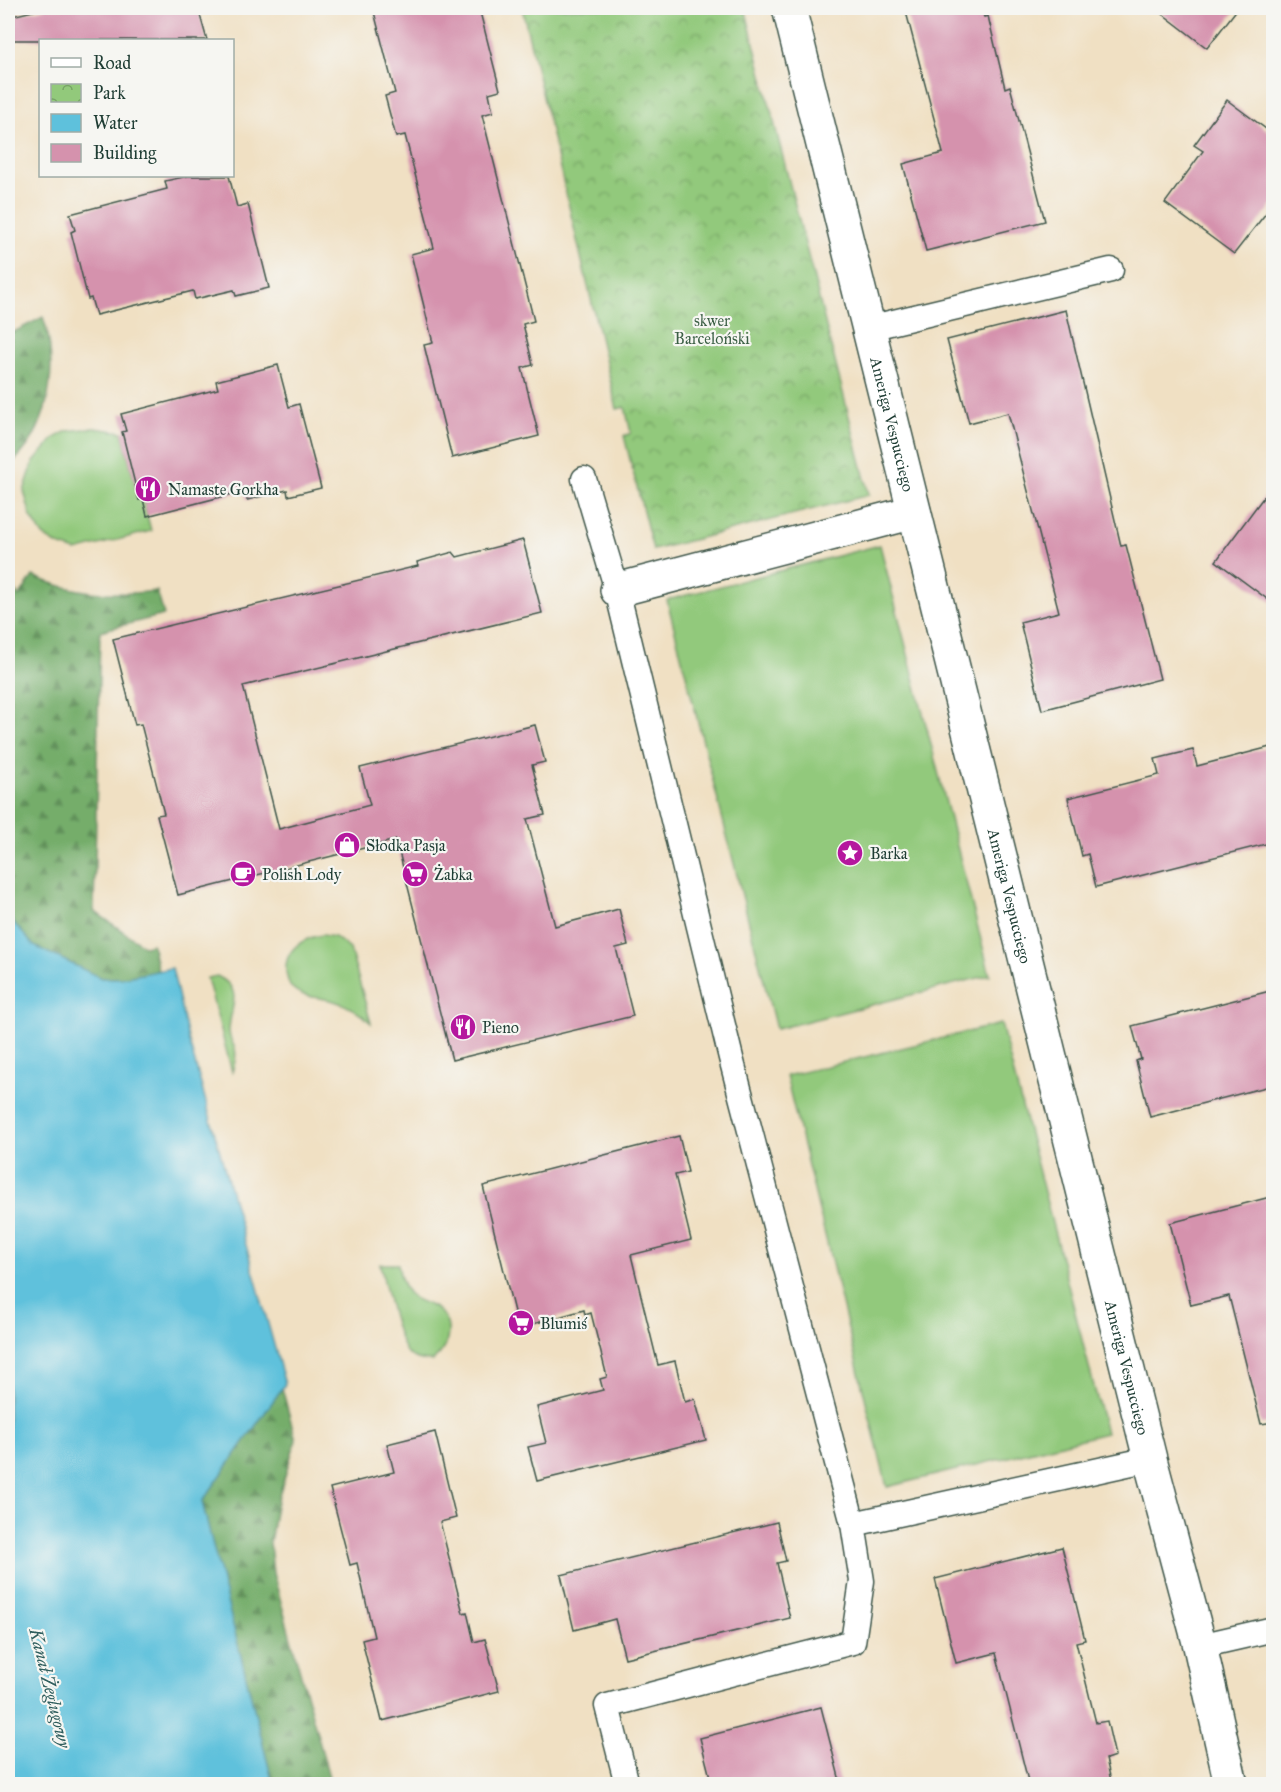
<svg xmlns="http://www.w3.org/2000/svg" width="1281" height="1792" font-family="'IM FELL Great Primer',serif">
	<style>
		.grass { fill: #92c97b; stroke: #588358; stroke-width: 1.5 }
		.forest { fill: url(#forest-firs); stroke: #4a7550; stroke-width: 1.5 }
		.park { fill: url(#park-crowns); stroke: #588358; stroke-width: 1.5 }
		.water { fill: #5ec1dc; stroke: #3e7f88; stroke-width: 1.5 }
		.building { fill: #d592ad }
		.lines { fill: none; stroke-linecap: round; stroke-linejoin: round }
		.service-casing { stroke: #3e5549; stroke-width: 27 }
		.minor-casing { stroke: #3e5549; stroke-width: 36 }
		.service { stroke: #fff; stroke-width: 24 }
		.minor { stroke: #fff; stroke-width: 33 }
		.labels { text-anchor: middle; dominant-baseline: central; stroke-width: 4.5; stroke-linejoin: round; paint-order: stroke }
		.park-label { font-size: 16px; fill: #3c6046; stroke: #f6f6f2 }
		.street-label { font-size: 16px; fill: #1f3d34; stroke: #f6f6f2 }
		.poi-label { font-size: 16px; fill: #1f3d34; stroke: #f6f6f2; text-anchor: start }
		.water-label { font-size: 18px; font-style: italic; fill: #2f5e5e; stroke: #f6f6f2 }
	</style>
	<defs>
		<pattern id="forest-firs" width="22" height="20" patternUnits="userSpaceOnUse" patternTransform="scale(1.5)"><rect width="22" height="20" fill="#75ad6b"/><path d="M5 1l3.5 6h-7zM16 11l3.5 6h-7z" fill="#5f8e59"/></pattern>
		<pattern id="park-crowns" width="20" height="18" patternUnits="userSpaceOnUse" patternTransform="scale(1.5)"><rect width="20" height="18" fill="#92c97b"/><path d="M2 6a3 3 0 1 1 6 0M12 15a3 3 0 1 1 6 0" fill="none" stroke="#77a466"/></pattern>
	</defs>
	<rect width="100%" height="100%" fill="#f6f6f2"/>
	<filter id="ink" filterUnits="userSpaceOnUse"><feTurbulence type="fractalNoise" baseFrequency=".0167" numOctaves="2"/><feDisplacementMap in="SourceGraphic" scale="12" xChannelSelector="R" yChannelSelector="G"/><feConvolveMatrix kernelMatrix="1 2 1 2 8 2 1 2 1" color-interpolation-filters="sRGB"/></filter>
	<filter id="wash" filterUnits="userSpaceOnUse"><feTurbulence type="fractalNoise" baseFrequency=".008" numOctaves="4" result="noise"/><feDisplacementMap in="SourceGraphic" scale="24" xChannelSelector="R" yChannelSelector="G"/><feGaussianBlur stdDeviation="1.35" result="paint"/><feColorMatrix in="noise" values="0 0 0 0 0 0 0 0 0 0 0 0 0 0 0 0 0 1.4 0 .05"/><feComposite in="paint" operator="in"/></filter>
	<g filter="url(#wash)">
		<rect width="100%" height="100%" fill="#f0e0c3"/>
		<g class="grass">
			<path d="M94,428L122,432L139,500L143,499L151,531L76,551L58,545L43,536L31,517L24,491L33,463L54,438L67,431Z"/>
			<path d="M880,545L990,975L776,1029L667,600Z"/>
			<path d="M322,935L335,937L350,949L371,1023C360,1013 349,1005 334,1001C318,996 304,1000 290,986C278,958 294,940 322,935Z"/>
			<path d="M217,976C246,990 229,1008 229,1031C229,1039 233,1042 235,1049C237,1055 234,1066 232,1072L207,978Z"/>
			<path d="M1001,1024L1106,1433L887,1487L786,1076Z"/>
			<path d="M380,1264H398C400,1275 402,1286 410,1295C416,1301 424,1302 431,1306C456,1319 451,1345 433,1361C424,1361 414,1360 407,1353C397,1343 384,1280 380,1264Z"/>
		</g>
		<g class="forest">
			<path d="M43,317C60,365 50,434 8,466V323L12,333Z"/>
			<path d="M8,576L19,597L33,576C74,594 112,596 157,591L164,615L100,631L94,911L144,946L152,944L158,971L120,978H101L34,946L12,921L8,903Z"/>
			<path d="M282,1388L296,1440L276,1505L270,1543L273,1573L331,1784H273L202,1502Z"/>
		</g>
		<path class="park" d="M522,8H745L869,495L653,550L624,436L631,433L625,407L617,409Z"/>
		<path class="water" d="M8,903L12,921L34,946L101,978H121L172,968L188,1038L285,1384L202,1502L273,1784H8Z"/>
		<g id="blocks">
			<g class="building">
				<path d="M45,8H198L207,40H8V17Z"/>
				<path d="M373,8H479L500,90L489,93L493,112L482,115L534,321L523,324L533,365L522,368L539,436L452,458L424,345L433,343L411,254L434,248L405,135L396,137L385,96L395,93Z"/>
				<path d="M905,8H981L984,17L988,16L1005,88L1010,86L1045,221L926,251L903,164L943,153Z"/>
				<path d="M1155,8H1238L1207,48Z"/>
				<path d="M1227,100L1274,135V203L1234,254L1165,203L1203,151L1194,145Z"/>
				<path d="M188,176H229L237,207L248,204L269,288L236,296L234,290L195,299L193,291L96,315L91,298L88,299L71,232L75,230L70,214L167,189L165,181Z"/>
				<path d="M1066,310L1121,546L1126,545L1160,679L1042,710L1020,622L1059,612L1008,413L969,423L947,340Z"/>
				<path d="M278,365L289,407L299,404L321,488L288,496L287,490L247,500L244,491L147,516L143,499L139,500L122,432L126,431L121,414L218,389L216,381Z"/>
				<path d="M1274,483V604L1216,561Z"/>
				<path d="M523,540L542,613L243,686L279,829L370,805L360,768L535,725L545,762L532,765L545,815L527,819L555,926L619,909L628,945L616,948L633,1016L452,1060L396,840L178,895L157,815L164,814L141,724L135,725L113,639L418,566L417,562L453,552L457,557Z"/>
				<path d="M1274,746V842L1096,887L1088,854L1082,856L1068,798L1159,775L1155,759L1193,750L1197,766Z"/>
				<path d="M1274,990V1085L1150,1117L1136,1061L1141,1059L1132,1026Z"/>
				<path d="M679,1136L688,1172L675,1175L691,1240L631,1255L658,1365L675,1361L685,1402L695,1399L706,1440L537,1481L528,1447L546,1443L537,1407L603,1390L600,1379L607,1377L591,1313L585,1315L584,1310L518,1328L483,1186Z"/>
				<path d="M1274,1196V1422L1261,1424L1229,1296L1191,1305L1170,1223Z"/>
				<path d="M435,1432L456,1518L440,1522L463,1613L467,1612L474,1642L485,1639L499,1691L382,1721L362,1640L374,1637L357,1563L350,1565L330,1488L394,1472L387,1444Z"/>
				<path d="M777,1522L786,1561L777,1563L790,1618L625,1658L615,1619L574,1630L561,1575Z"/>
				<path d="M1062,1547L1085,1640L1076,1642L1096,1723L1107,1721L1115,1756L1106,1759L1112,1785H1029L996,1653L956,1663L935,1579Z"/>
				<path d="M821,1707L841,1785H712L700,1738Z"/>
			</g>
		</g>
	</g>
	<g filter="url(#ink)">
		<use href="#blocks" fill-opacity="0" stroke="#3e5549" stroke-width="1.5"/>
		<g class="lines">
			<defs>
				<g id="service">
					<path d="M869,328L1111,270"/>
					<path d="M584,479L617,590L731,1058L853,1524L862,1581L853,1642L607,1706L627,1784"/>
					<path d="M853,1524L1150,1459"/>
					<path d="M1200,1646L1274,1629"/>
				</g>
				<g id="minor">
					<path id="s1" d="M789,8L1150,1459L1200,1646L1231,1784"/>
					<path d="M617,590L914,512"/>
				</g>
			</defs>
			<use href="#service" class="service-casing"/>
			<use href="#minor" class="minor-casing"/>
			<use href="#service" class="service"/>
			<use href="#minor" class="minor"/>
		</g>
	</g>
	<defs>
		<symbol id="restaurant-disc" viewBox="-11 -11 22 22"><circle r="9.5" fill="#b5179e" stroke="#f6f6f2"/><path d="M-5-6h1v4h1v-4h1v4h1v-4h1v5L-1.5 .5V6h-2V.5L-5-1ZM5-6V6H3V1.5H1.5Q1.5-4 5-6Z" fill="#fff"/></symbol>
		<symbol id="shop-disc" viewBox="-11 -11 22 22"><circle r="9.5" fill="#b5179e" stroke="#f6f6f2"/><path d="M-5-2.5h2.3a2.7 3.5 0 0 1 5.4 0H5L5.5 6h-11ZM-1.5-2.5h3a1.5 2.3 0 0 0-3 0Z" fill="#fff"/></symbol>
		<symbol id="sight-disc" viewBox="-11 -11 22 22"><circle r="9.5" fill="#b5179e" stroke="#f6f6f2"/><path d="M0-6L1.8-2.2L6-1.7L2.9 1.2L3.7 5.4L0 3.3L-3.7 5.4L-2.9 1.2L-6-1.7L-1.8-2.2Z" fill="#fff"/></symbol>
		<symbol id="cafe-disc" viewBox="-11 -11 22 22"><circle r="9.5" fill="#b5179e" stroke="#f6f6f2"/><path d="M-5.5-4.5H6V0H3Q3 3.5 0 3.5H-2.5Q-5.5 3.5-5.5 0ZM3-3.2v2h1.7v-2ZM-6 4.5H4V6H-6Z" fill="#fff"/></symbol>
		<symbol id="supermarket-disc" viewBox="-11 -11 22 22"><circle r="9.5" fill="#b5179e" stroke="#f6f6f2"/><path d="M-6-5.5h2.5l.6 2H6L4.5 2H-2.5L-4.4-4H-6ZM-1.5 3.2a1.3 1.3 0 1 0 .1 0ZM3 3.2a1.3 1.3 0 1 0 .1 0Z" fill="#fff"/></symbol>
	</defs>
	<g fill-rule="evenodd">
		<use href="#restaurant-disc" x="133" y="474" width="30" height="30"/>
		<use href="#shop-disc" x="332" y="830" width="30" height="30"/>
		<use href="#sight-disc" x="835" y="838" width="30" height="30"/>
		<use href="#cafe-disc" x="228" y="859" width="30" height="30"/>
		<use href="#supermarket-disc" x="400" y="859" width="30" height="30"/>
		<use href="#restaurant-disc" x="448" y="1012" width="30" height="30"/>
		<use href="#supermarket-disc" x="506" y="1308" width="30" height="30"/>
	</g>
	<g class="labels">
		<g class="park-label">
			<text x="712" y="320">skwer<tspan x="712" dy="18">Barceloński</tspan></text>
		</g>
		<g class="street-label">
			<text stroke="none"><textPath href="#s1" startOffset="429">Ameriga Vespucciego</textPath></text>
			<text stroke="none"><textPath href="#s1" startOffset="915">Ameriga Vespucciego</textPath></text>
			<text stroke="none"><textPath href="#s1" startOffset="1401">Ameriga Vespucciego</textPath></text>
		</g>
		<g class="poi-label">
			<text x="168" y="489">Namaste Gorkha</text>
			<text x="366" y="845">Słodka Pasja</text>
			<text x="870" y="853">Barka</text>
			<text x="262" y="874">Polish Lody</text>
			<text x="434" y="874">Żabka</text>
			<text x="482" y="1027">Pieno</text>
			<text x="540" y="1323">Blumiś</text>
		</g>
		<g class="water-label">
			<text transform="translate(50 1688) rotate(76)">Kanał Żeglugowy</text>
		</g>
	</g>
	<rect width="1281" height="1792" fill="none" stroke="#f6f6f2" stroke-width="30"/>
	<rect x="39" y="39" width="195" height="138" fill="#f6f6f2" stroke="#a0aca6" stroke-width="1.5"/>
	<rect x="51" y="58" width="30" height="9" fill="#ffffff" stroke="#a0aca6" stroke-width="1.5"/>
	<text x="93" y="69" font-size="18" fill="#1f3d34">Road</text>
	<rect x="51" y="84" width="30" height="18" fill="url(#park-crowns)" stroke="#a0aca6" stroke-width="1.5"/>
	<text x="93" y="99" font-size="18" fill="#1f3d34">Park</text>
	<rect x="51" y="114" width="30" height="18" fill="#5ec1dc" stroke="#a0aca6" stroke-width="1.5"/>
	<text x="93" y="129" font-size="18" fill="#1f3d34">Water</text>
	<rect x="51" y="144" width="30" height="18" fill="#d592ad" stroke="#a0aca6" stroke-width="1.5"/>
	<text x="93" y="159" font-size="18" fill="#1f3d34">Building</text>
</svg>
